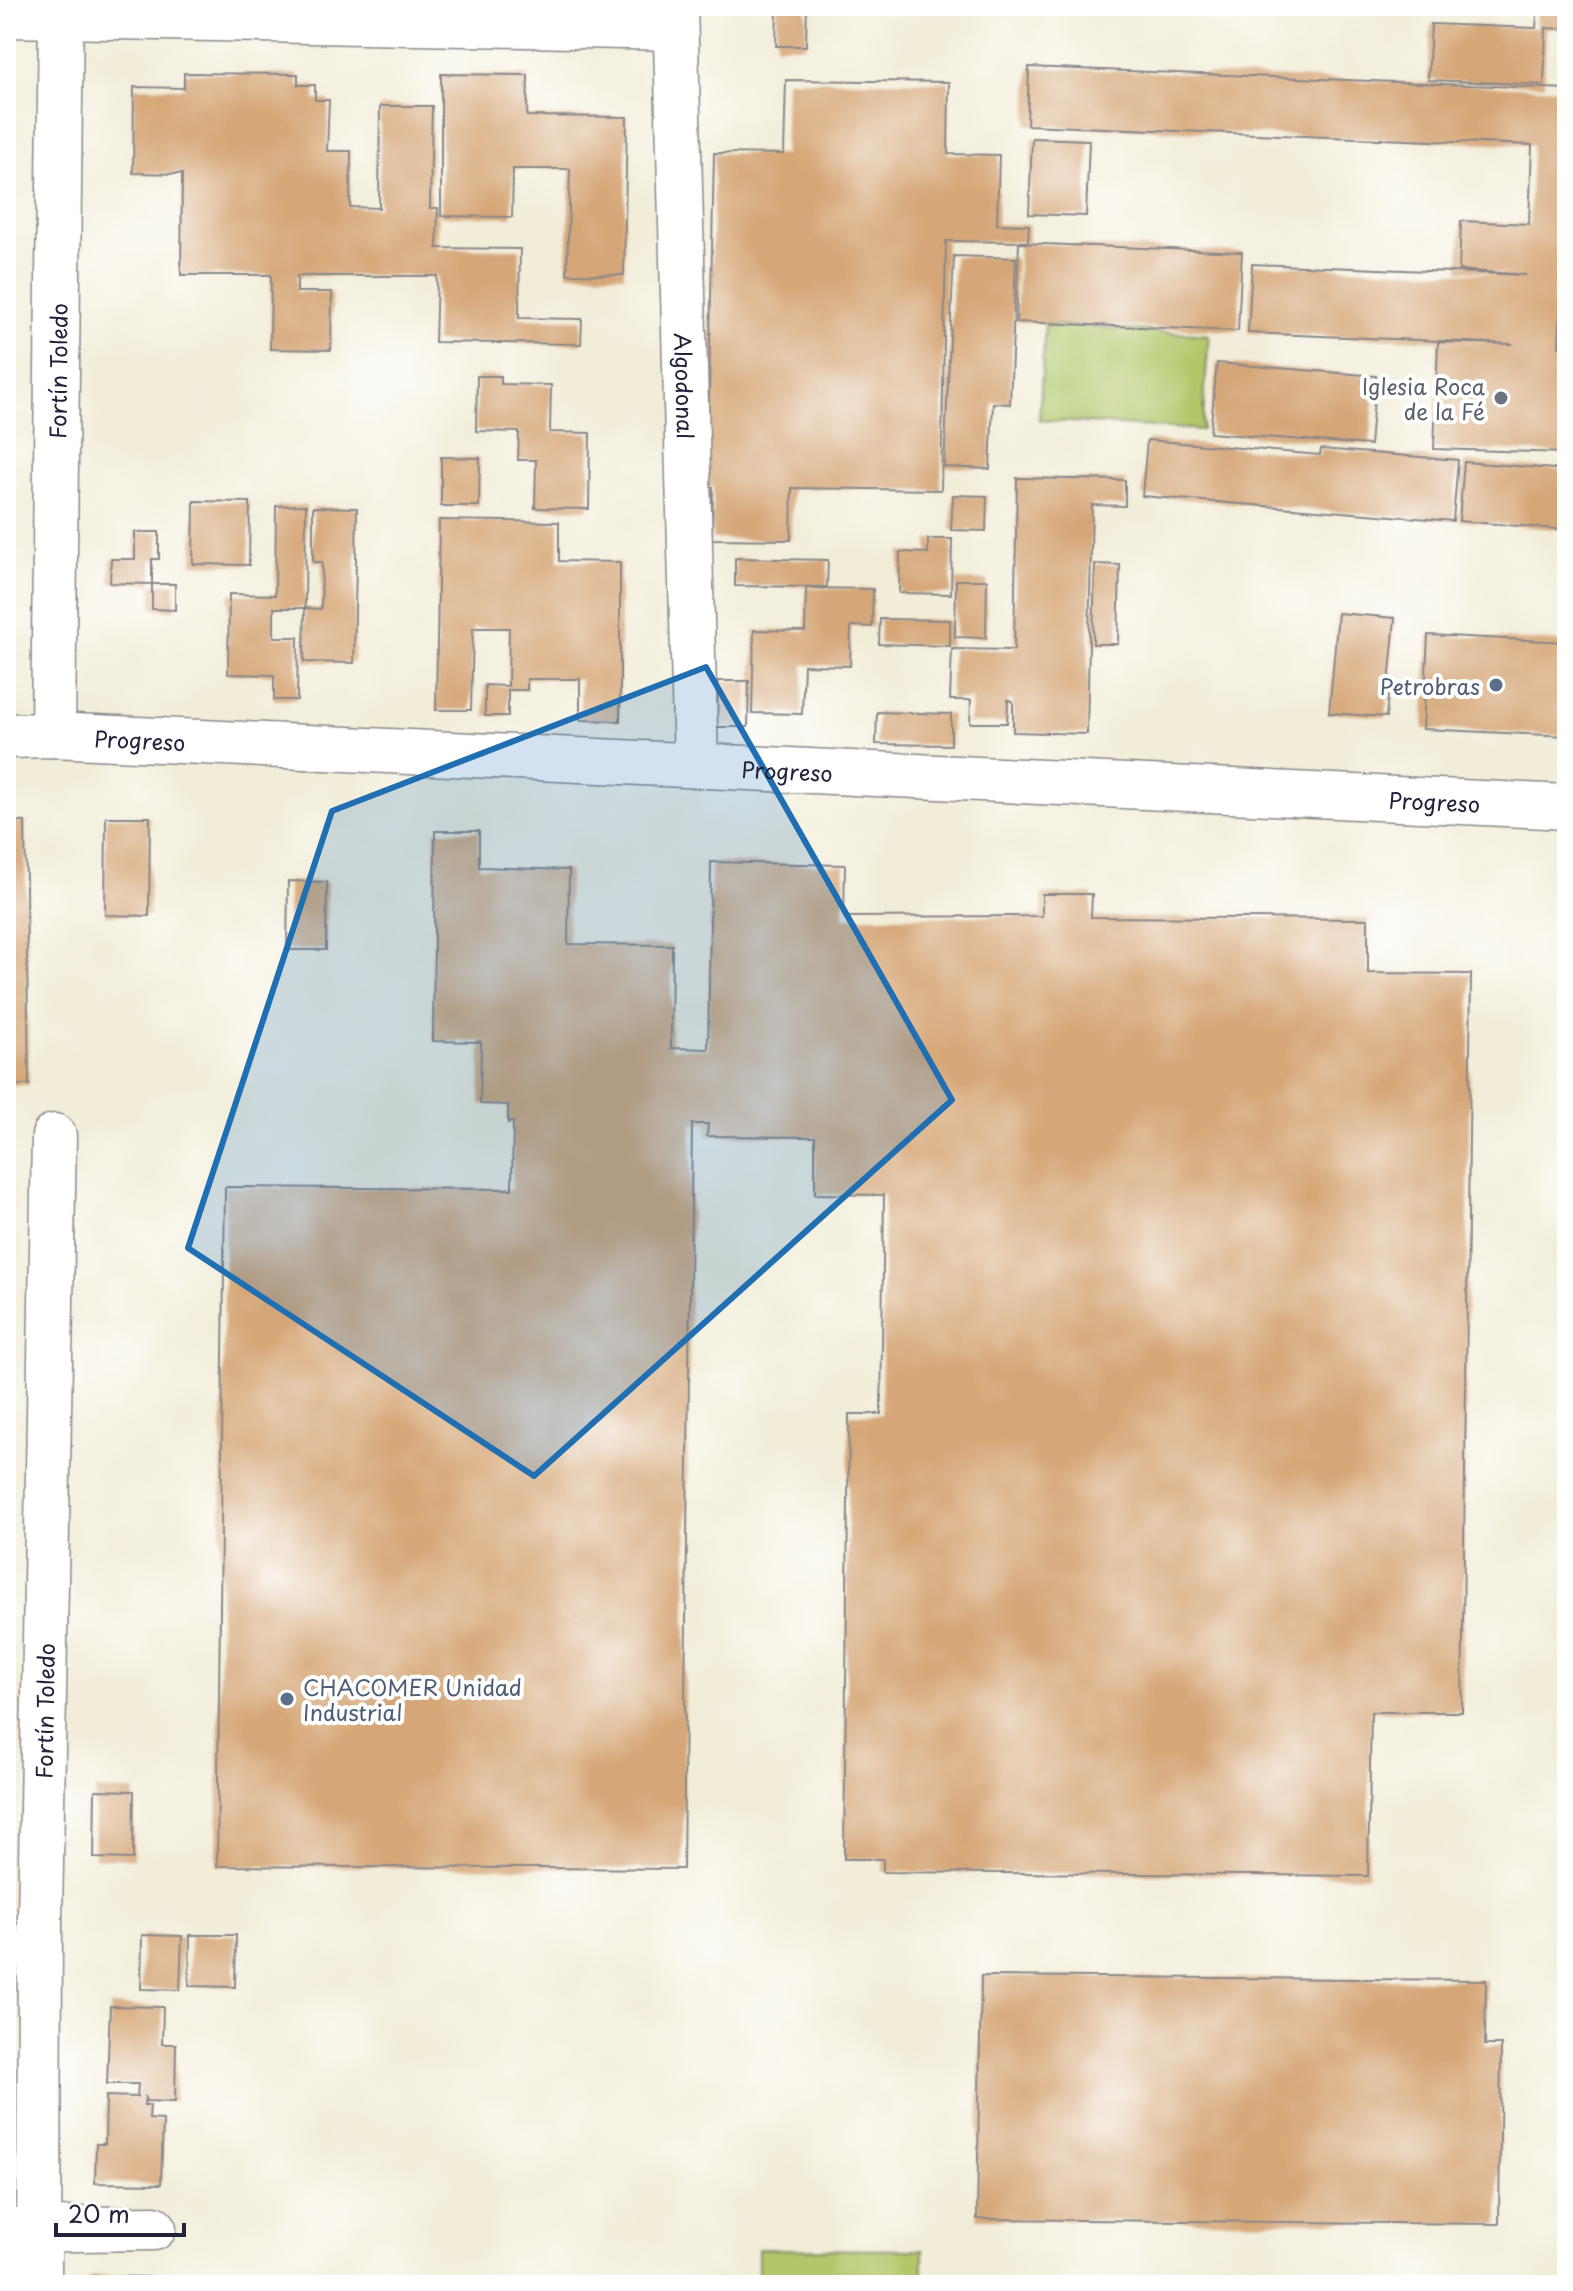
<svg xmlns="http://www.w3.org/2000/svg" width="1573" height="2291" font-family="'Playpen Sans',sans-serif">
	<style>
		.green { fill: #b2c76b; stroke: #6a7453; stroke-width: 2 }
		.building { fill: #d5a778 }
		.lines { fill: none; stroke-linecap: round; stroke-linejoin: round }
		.minor-casing { stroke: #8a888a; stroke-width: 47 }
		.minor { stroke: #fff; stroke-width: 44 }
		.marked { fill: #1f6fb2; fill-opacity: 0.2; stroke: #1f6fb2; stroke-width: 6; stroke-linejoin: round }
		.worship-dot { fill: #6b7280; stroke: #fff; stroke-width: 3 }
		.service-dot { fill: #5c6f8a; stroke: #fff; stroke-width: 3 }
		.labels { text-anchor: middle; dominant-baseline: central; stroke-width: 8; stroke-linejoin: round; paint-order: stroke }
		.street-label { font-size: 22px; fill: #22223b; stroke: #fff }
		.worship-label { font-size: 22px; fill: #5b616d; stroke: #fff; text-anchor: end }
		.service-label { font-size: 22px; fill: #4e5e75; stroke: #fff; text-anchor: end }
	</style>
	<rect width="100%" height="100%" fill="#fff"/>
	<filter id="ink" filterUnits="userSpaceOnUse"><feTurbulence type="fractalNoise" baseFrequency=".0125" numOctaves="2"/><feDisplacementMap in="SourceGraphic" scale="16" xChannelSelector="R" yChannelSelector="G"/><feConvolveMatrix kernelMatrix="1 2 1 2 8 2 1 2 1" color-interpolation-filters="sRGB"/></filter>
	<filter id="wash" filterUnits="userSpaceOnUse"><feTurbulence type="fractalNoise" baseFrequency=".006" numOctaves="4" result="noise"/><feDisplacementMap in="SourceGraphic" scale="32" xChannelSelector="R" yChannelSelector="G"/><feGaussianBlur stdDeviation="1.8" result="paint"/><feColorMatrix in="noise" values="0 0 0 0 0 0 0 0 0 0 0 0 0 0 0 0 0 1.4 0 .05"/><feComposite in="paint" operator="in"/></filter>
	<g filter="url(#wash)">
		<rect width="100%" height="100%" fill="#f2edd8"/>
		<g class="green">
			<path d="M1045,324L1209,335L1202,430L1039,420Z"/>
			<path d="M758,2249L923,2250V2285H758Z"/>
		</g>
		<g id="blocks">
			<g class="building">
				<path d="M777,6H807L806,46H776Z"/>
				<path d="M1538,6H1567V29L1546,28L1544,85L1428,80L1431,24L1536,28Z"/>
				<path d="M6,67H10L9,120H6Z"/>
				<path d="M1029,67L1567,89V276H1562L1559,347H1567V453L1434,449L1438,342L1513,344L1248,333L1252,264L1526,275L1459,270L1461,221L1529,224L1532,145L1027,125Z"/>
				<path d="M184,73L298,74V85H315V100H329L327,151H351L350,207L379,208L380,106H432L430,208H438L437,248L520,249L519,318L582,319L581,344L435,342L437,276H297V292H332L331,350L270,349L271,275H181L182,174L133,173L134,87L184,88Z"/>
				<path d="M441,74L528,75L527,116L627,117L624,275L567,274L570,169H513L512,217L441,216Z"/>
				<path d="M786,80L949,82L948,154L999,155L997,224L1029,225L1028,242L946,241L941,490L792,488L791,540L712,539L713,487H707L714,153L784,154Z"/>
				<path d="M1032,138L1089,140L1086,216L1029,214Z"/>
				<path d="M1019,243L1242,252L1238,331L1016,322Z"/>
				<path d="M954,256L1016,258L1010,404L993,403L990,469L944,467Z"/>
				<path d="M1217,363L1376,376L1370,445L1210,433Z"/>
				<path d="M477,376H501V384L551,385L550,432L590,433L589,509L535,508L536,460H518L519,432L476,431Z"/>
				<path d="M1147,440L1320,455L1321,449L1458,460L1453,521L1142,496Z"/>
				<path d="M441,457L480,458L479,506H441Z"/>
				<path d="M1464,462L1567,470V530L1459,521Z"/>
				<path d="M1017,478L1125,480V506L1092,505L1087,734L1013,732V701L1008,700L1007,723H970L971,700H950L952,649L1014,650Z"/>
				<path d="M953,495L987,496L986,531L951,530Z"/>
				<path d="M194,501L250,502L249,565L193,564Z"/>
				<path d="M306,505L305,608H274V637H298L297,700H274V675L228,674L229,594L275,595L276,506Z"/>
				<path d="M313,507L357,508L354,663L304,662L305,608L321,609L322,562H313Z"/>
				<path d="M439,520L559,522V561L620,562V721L580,720V679H527V690H508V716H485V685L508,686L509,628H473L471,710H436Z"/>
				<path d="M135,532H159V559H152V584L110,583L111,559H135Z"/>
				<path d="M928,539H952L951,594L899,593L900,552L928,553Z"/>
				<path d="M735,558L828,560L827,587L735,586Z"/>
				<path d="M1095,564L1120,565L1118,644H1093Z"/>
				<path d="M956,580H987L986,638L955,637Z"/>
				<path d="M152,584H175V610L152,609Z"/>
				<path d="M806,588L873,589L872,627L851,626L850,666L804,665L802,714L752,713L754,630L805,631Z"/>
				<path d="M1338,613L1395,618L1386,717L1329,713Z"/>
				<path d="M880,619L950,620V646L879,644Z"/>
				<path d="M1428,635L1567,642V736L1423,729Z"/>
				<path d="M718,681H749L748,727H717Z"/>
				<path d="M877,712L951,714V745L876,744Z"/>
				<path d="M106,817H150L149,916L105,915Z"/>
				<path d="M6,821L25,822L29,1085H6Z"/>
				<path d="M435,831H479V867L569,870L568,944L672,945L671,1048L708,1049L711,862L845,865L844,917L1042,916V894H1092L1091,917L1368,919V973L1471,974L1462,1712H1371L1368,1876L883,1872V1859H844L849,1414H881L884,1195L815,1194V1137L707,1136L708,1124H692L683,1869L217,1866L225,1187L512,1189L513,1122L508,1123V1105L480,1104L481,1042L433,1041Z"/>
				<path d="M288,881L327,882L326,950H287Z"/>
				<path d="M95,1790L134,1791L133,1859L94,1858Z"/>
				<path d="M142,1935L182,1936L180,1990L141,1989Z"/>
				<path d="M190,1935H236L235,1987L189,1986Z"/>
				<path d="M981,1976L1486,1980L1485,2045H1501L1499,2224L977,2219Z"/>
				<path d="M110,2006L163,2007L162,2044H176L175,2102L146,2101L145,2096L144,2105H150L149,2119L163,2120L161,2184L95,2183L96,2144H105L106,2096L137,2097L138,2084H107Z"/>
				<path d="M90,2276L149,2277V2285H89Z"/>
			</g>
		</g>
	</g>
	<g filter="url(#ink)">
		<use href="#blocks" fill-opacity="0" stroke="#8a888a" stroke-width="2"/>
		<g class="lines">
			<defs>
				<g id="minor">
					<path id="s1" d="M675,6L696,764"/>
					<path d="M6,15L675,28"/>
					<path id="s2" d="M53,735L61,6"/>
					<path id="s3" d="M6,736L53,735L1567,807"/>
					<path d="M6,2230L154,2228"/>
					<path id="s4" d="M39,2285L40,1919L54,1136"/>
				</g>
			</defs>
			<use href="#minor" class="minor-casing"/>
			<use href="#minor" class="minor"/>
		</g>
	</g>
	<path class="marked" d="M706,667L952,1100L534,1476L188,1248L332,811Z"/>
	<circle class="worship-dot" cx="1501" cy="398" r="8"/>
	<g class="service-dot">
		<circle cx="1496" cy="685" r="8"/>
		<circle cx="287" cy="1699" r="8"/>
	</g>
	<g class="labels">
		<g class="street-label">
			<text stroke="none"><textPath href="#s2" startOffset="364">Fortín Toledo</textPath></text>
			<text stroke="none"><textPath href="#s1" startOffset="380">Algodonal</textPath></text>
			<text stroke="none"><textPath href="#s3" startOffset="134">Progreso</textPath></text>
			<text stroke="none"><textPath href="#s3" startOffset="782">Progreso</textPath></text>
			<text stroke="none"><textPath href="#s3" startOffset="1430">Progreso</textPath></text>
			<text stroke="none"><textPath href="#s4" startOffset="574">Fortín Toledo</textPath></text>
		</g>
		<g class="worship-label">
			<text x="1485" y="385">Iglesia Roca<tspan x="1485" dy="25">de la Fé</tspan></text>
		</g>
		<g class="service-label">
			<text x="1480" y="685">Petrobras</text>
			<text x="303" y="1686" text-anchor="start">CHACOMER Unidad<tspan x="303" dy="25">Industrial</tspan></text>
		</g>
	</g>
	<rect width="1573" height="2291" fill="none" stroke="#fff" stroke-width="32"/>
	<path d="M56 2223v12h128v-12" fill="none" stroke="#22223b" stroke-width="4"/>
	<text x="68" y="2223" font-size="24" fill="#22223b" stroke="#ffffff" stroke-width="6" paint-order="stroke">20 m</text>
</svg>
